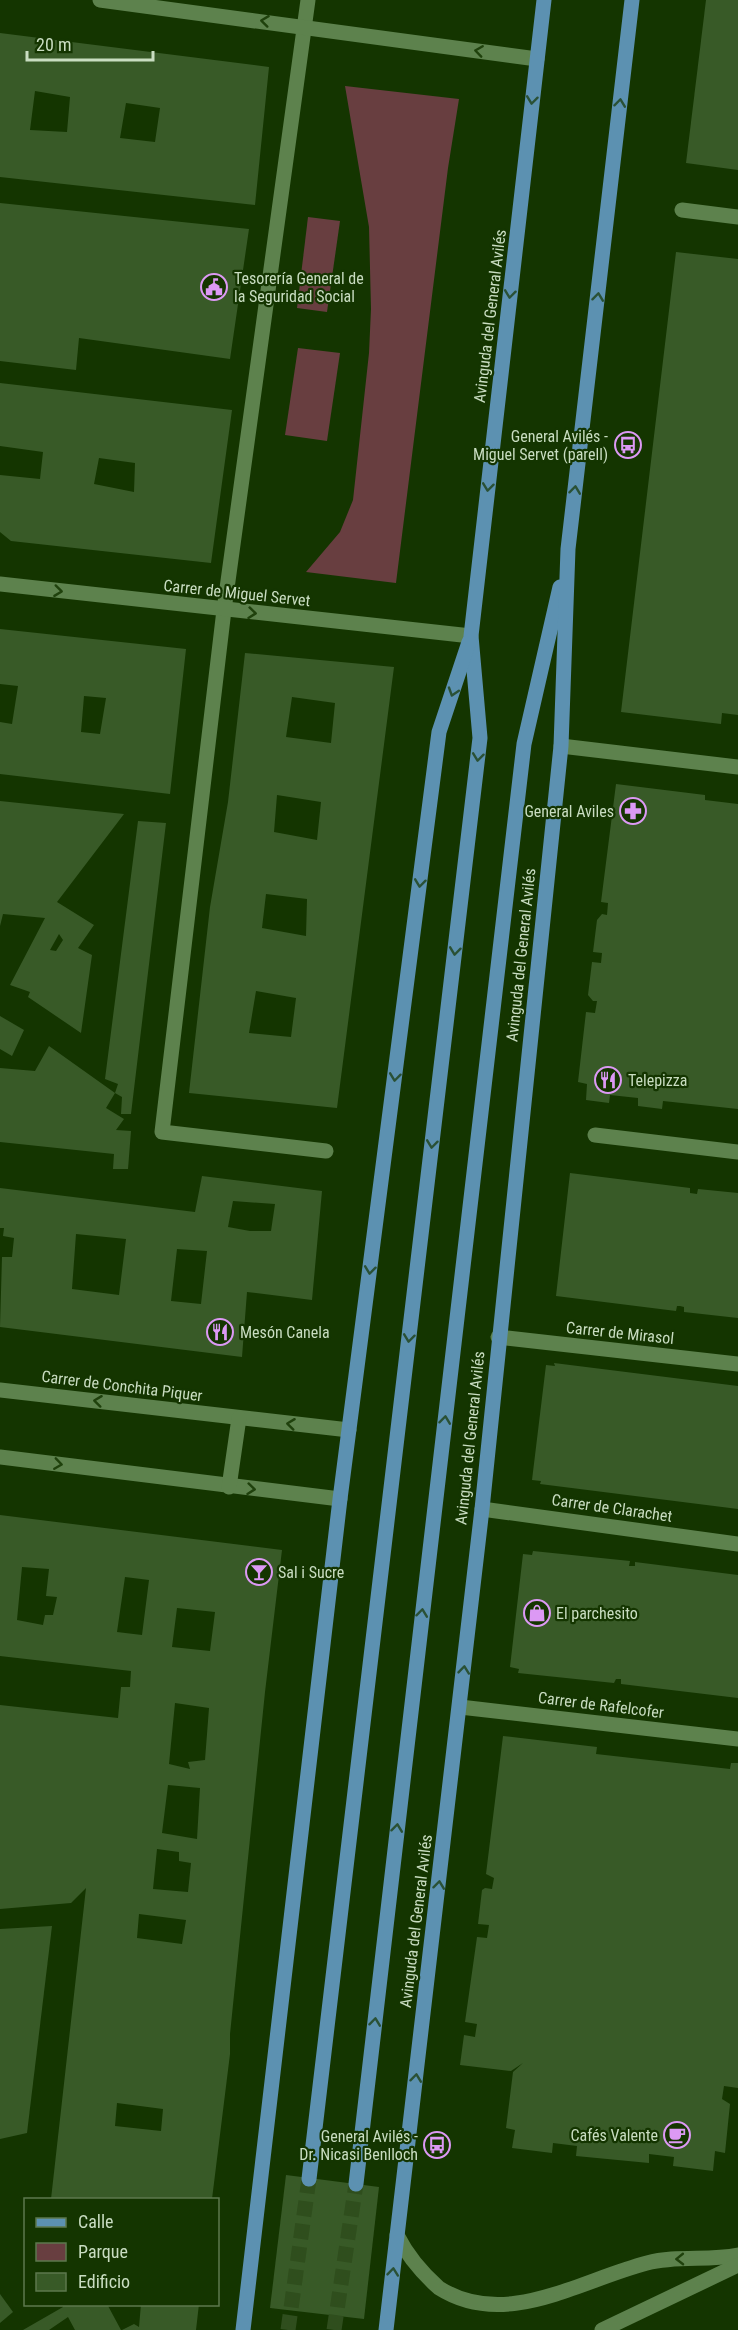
<svg xmlns="http://www.w3.org/2000/svg" width="738" height="2330" font-family="'Roboto Condensed',sans-serif">
	<style>
		.green { fill: #683e40 }
		.building { fill: #385a27; fill-rule: evenodd }
		.lines { fill: none; stroke-linecap: round; stroke-linejoin: round }
		.primary-tunnel { stroke: #2f4e1d; stroke-width: 15; stroke-dasharray: 15 8; stroke-linecap: butt }
		.pedestrian { stroke: #5d824d; stroke-width: 15 }
		.minor { stroke: #5d824d; stroke-width: 15 }
		.tertiary { stroke: #5d824d; stroke-width: 15 }
		.primary { stroke: #5c91b1; stroke-width: 15 }
		.oneway { stroke: #1f410c }
		.oneway2 { stroke: #2a5135 }
		.labels { text-anchor: middle; dominant-baseline: central; stroke-width: 4.5; stroke-linejoin: round; paint-order: stroke }
		.poi-label { font-size: 16px; fill: #c9ddc1; stroke: #143500; text-anchor: start }
		.street-label { font-size: 16px; fill: #c9ddc1; stroke: #143500 }
	</style>
	<rect width="100%" height="100%" fill="#143500"/>
	<g class="green">
		<path d="M345,86L459,99L448,168L396,583L306,572L340,532L353,500L369,353L371,309L369,227Z"/>
		<path d="M308,217L340,221L327,312L297,308Z"/>
		<path d="M298,348L340,353L327,441L285,435Z"/>
	</g>
	<g class="building">
		<path d="M706,0H738V170L686,163Z"/>
		<path d="M0,33L269,67L255,205L0,177ZM35,91L70,97L67,132L30,130ZM126,103L160,108L155,142L120,138Z"/>
		<path d="M0,203L249,229L230,359L79,338L76,370L0,361Z"/>
		<path d="M676,252L738,259V715L722,713L721,724L621,712Z"/>
		<path d="M0,383L232,410L211,563L11,541L0,532V475L40,479L43,452L0,446ZM99,458L135,463L134,492L94,484Z"/>
		<path d="M0,629L186,649L170,794L0,774V722L12,724L18,686L0,684ZM84,696L106,698L100,734L81,732Z"/>
		<path d="M245,653L394,667L337,1108L189,1093L210,907L228,802ZM292,697L335,703L331,743L286,737ZM277,795L321,802L317,840L274,832ZM266,894L307,899L306,936L262,928ZM256,991L296,998L291,1037L249,1033Z"/>
		<path d="M616,784L705,795V800L738,804V1109L663,1101L662,1109L638,1106V1098L610,1095L609,1103L586,1100L587,1084L578,1082L586,1012L595,1013L597,1001H593L588,995L592,962L601,963L602,953L593,952L597,920L602,914L607,915L608,903L601,902Z"/>
		<path d="M0,801L124,814L57,902L94,925L78,948L92,955L81,1033L28,997L30,992L10,985L45,918L3,914L0,926ZM59,934L63,940L56,951L50,950Z"/>
		<path d="M138,821L166,823L131,1114H121L122,1097L115,1093L106,1108L124,1119L116,1130L131,1131L128,1169H113L114,1154L0,1142V1068L35,1071L49,1046L115,1093L118,1084L105,1079Z"/>
		<path d="M0,1016L24,1030L12,1056L0,1049Z"/>
		<path d="M570,1173L690,1188V1193L697,1194L698,1189L738,1193V1318L684,1312V1307L680,1306H677L676,1311L556,1296Z"/>
		<path d="M202,1176L322,1191L312,1300L247,1292L242,1357L0,1327L2,1257H12L14,1238L3,1236L4,1228H0V1188L195,1212ZM233,1201L275,1204L271,1231H250L228,1227ZM76,1234L126,1239L119,1295L72,1289ZM177,1249L207,1251L201,1304L171,1301Z"/>
		<path d="M554,1363L738,1386V1509L540,1484L541,1481L532,1480L546,1365L555,1366Z"/>
		<path d="M0,1515L282,1550L265,1692L230,2034V2054L212,2199H51L86,1888L71,1903L0,1909V1705L118,1718L121,1687H130L131,1671L0,1656ZM22,1567L49,1569L46,1596L57,1597L53,1615H45L43,1625L17,1620ZM125,1577L149,1580L142,1635L117,1632ZM177,1608L215,1612L210,1651L172,1647ZM175,1703L209,1708L205,1760L188,1762L190,1769L169,1764ZM168,1785L200,1788L197,1839L162,1833ZM157,1849L179,1852V1861L191,1863L188,1892L153,1889ZM139,1914L186,1920L182,1944L137,1938ZM117,2103L163,2109L161,2131L115,2126Z"/>
		<path d="M533,1551L630,1561L629,1566H635V1562L738,1575V1698L621,1684V1679H616L614,1683L518,1673L519,1669L510,1667L523,1554L532,1555Z"/>
		<path d="M503,1736L597,1747L596,1754L730,1769L731,1763H738V2088L724,2086L722,2099L730,2104L725,2153L715,2151L713,2171L673,2166L674,2157L649,2154V2163L576,2156L577,2146L553,2143L552,2153L512,2148L515,2130L506,2128L513,2072L523,2063L511,2071L460,2065L464,2035L475,2037L476,2030L477,2024L465,2022L477,1937L487,1938L489,1925L478,1924L482,1890L485,1888L492,1889L494,1878L486,1874Z"/>
		<path d="M52,1926L27,2133L0,2139V1929Z"/>
		<path d="M286,2175L379,2187L364,2319L270,2308Z"/>
		<path d="M0,2294L13,2312L0,2323Z"/>
		<path d="M62,2304H107L121,2330H75L68,2317L49,2330H23L63,2307Z"/>
		<path d="M141,2304H199L196,2330H122L134,2324L139,2327Z"/>
	</g>
	<g class="lines">
		<g class="primary-tunnel">
			<path d="M288,2330L309,2179"/>
			<path d="M334,2330L356,2184"/>
		</g>
		<g class="pedestrian">
			<path d="M308,0L224,610L162,1132L326,1151"/>
			<path d="M682,210L738,217"/>
			<path d="M595,1135L738,1152"/>
			<path d="M482,1509L738,1544"/>
			<path d="M460,1707L738,1739"/>
		</g>
		<g class="minor">
			<path d="M100,0L537,59"/>
			<path d="M0,584L471,636"/>
			<path d="M561,746L738,767"/>
			<path d="M498,1337L738,1364"/>
			<path d="M0,1390L349,1430"/>
			<path d="M0,1457L340,1499"/>
			<path d="M229,1487L239,1418"/>
		</g>
		<g class="tertiary">
			<path d="M397,2235C408,2257 421,2272 439,2288C505,2330 578,2281 647,2263C677,2255 708,2261 738,2255"/>
			<path d="M602,2330L738,2265"/>
		</g>
		<g class="primary">
			<path d="M309,2179L480,738L471,636L544,0"/>
			<path d="M356,2184L524,744L560,587"/>
			<path d="M243,2330L340,1499L439,732L469,642"/>
			<path d="M386,2330L482,1509L561,746L568,549L632,0"/>
		</g>
	</g>
	<defs><path id="oneway-chevron" d="M-2-3.5L2.5 0L-2 3.5" fill="none" stroke-width="1.6" stroke-linecap="round" stroke-linejoin="round" transform="scale(1.5)"/></defs>
	<g class="oneway">
		<use href="#oneway-chevron" transform="translate(265 21) rotate(-173)"/>
		<use href="#oneway-chevron" transform="translate(479 51) rotate(-172)"/>
		<use href="#oneway-chevron" transform="translate(58 591) rotate(7)"/>
		<use href="#oneway-chevron" transform="translate(252 613) rotate(6)"/>
		<use href="#oneway-chevron" transform="translate(98 1401) rotate(-173)"/>
		<use href="#oneway-chevron" transform="translate(291 1424) rotate(-173)"/>
		<use href="#oneway-chevron" transform="translate(58 1464) rotate(8)"/>
		<use href="#oneway-chevron" transform="translate(251 1489) rotate(6)"/>
		<use href="#oneway-chevron" transform="translate(680 2259) rotate(179)"/>
	</g>
	<g class="oneway2">
		<use href="#oneway-chevron" transform="translate(532 100) rotate(97)"/>
		<use href="#oneway-chevron" transform="translate(620 103) rotate(-83)"/>
		<use href="#oneway-chevron" transform="translate(510 294) rotate(97)"/>
		<use href="#oneway-chevron" transform="translate(598 297) rotate(-83)"/>
		<use href="#oneway-chevron" transform="translate(488 487) rotate(97)"/>
		<use href="#oneway-chevron" transform="translate(575 490) rotate(-83)"/>
		<use href="#oneway-chevron" transform="translate(453 692) rotate(108)"/>
		<use href="#oneway-chevron" transform="translate(478 757) rotate(97)"/>
		<use href="#oneway-chevron" transform="translate(420 883) rotate(97)"/>
		<use href="#oneway-chevron" transform="translate(455 951) rotate(97)"/>
		<use href="#oneway-chevron" transform="translate(395 1077) rotate(97)"/>
		<use href="#oneway-chevron" transform="translate(432 1144) rotate(97)"/>
		<use href="#oneway-chevron" transform="translate(370 1270) rotate(97)"/>
		<use href="#oneway-chevron" transform="translate(409 1338) rotate(97)"/>
		<use href="#oneway-chevron" transform="translate(445 1420) rotate(-83)"/>
		<use href="#oneway-chevron" transform="translate(422 1613) rotate(-83)"/>
		<use href="#oneway-chevron" transform="translate(464 1670) rotate(-84)"/>
		<use href="#oneway-chevron" transform="translate(397 1828) rotate(-83)"/>
		<use href="#oneway-chevron" transform="translate(439 1885) rotate(-83)"/>
		<use href="#oneway-chevron" transform="translate(375 2022) rotate(-83)"/>
		<use href="#oneway-chevron" transform="translate(416 2078) rotate(-83)"/>
		<use href="#oneway-chevron" transform="translate(393 2272) rotate(-84)"/>
	</g>
	<defs>
		<symbol id="civic-ring" viewBox="-11 -11 22 22"><circle r="9.5" fill="#143500" stroke="#dc99f4" stroke-width="1.5"/><path d="M-.6-6.5H3V-4.5H.6V-3L4-1V1h2V6H-6V1h2V-1L-.6-3ZM-1.2 2.5V6h2.4V2.5Z" fill="#dc99f4"/></symbol>
		<symbol id="bus-ring" viewBox="-11 -11 22 22"><circle r="9.5" fill="#143500" stroke="#dc99f4" stroke-width="1.5"/><path d="M-5-6H5V4H4V6H2V4H-2V6H-4V4H-5ZM-3.5-4V0h7V-4ZM-3.5 1.2v1.5H-2V1.2ZM2 1.2v1.5H3.5V1.2Z" fill="#dc99f4"/></symbol>
		<symbol id="pharmacy-ring" viewBox="-11 -11 22 22"><circle r="9.5" fill="#143500" stroke="#dc99f4" stroke-width="1.5"/><path d="M-2-6h4v4h4v4h-4v4h-4v-4h-4v-4h4Z" fill="#dc99f4"/></symbol>
		<symbol id="restaurant-ring" viewBox="-11 -11 22 22"><circle r="9.5" fill="#143500" stroke="#dc99f4" stroke-width="1.5"/><path d="M-5-6h1v4h1v-4h1v4h1v-4h1v5L-1.5 .5V6h-2V.5L-5-1ZM5-6V6H3V1.5H1.5Q1.5-4 5-6Z" fill="#dc99f4"/></symbol>
		<symbol id="bar-ring" viewBox="-11 -11 22 22"><circle r="9.5" fill="#143500" stroke="#dc99f4" stroke-width="1.5"/><path d="M-6-5H6L.8 .8V4.5H3.5V6h-7V4.5H-.8V.8Z" fill="#dc99f4"/></symbol>
		<symbol id="shop-ring" viewBox="-11 -11 22 22"><circle r="9.5" fill="#143500" stroke="#dc99f4" stroke-width="1.5"/><path d="M-5-2.5h2.3a2.7 3.5 0 0 1 5.4 0H5L5.5 6h-11ZM-1.5-2.5h3a1.5 2.3 0 0 0-3 0Z" fill="#dc99f4"/></symbol>
		<symbol id="cafe-ring" viewBox="-11 -11 22 22"><circle r="9.5" fill="#143500" stroke="#dc99f4" stroke-width="1.5"/><path d="M-5.5-4.5H6V0H3Q3 3.5 0 3.5H-2.5Q-5.5 3.5-5.5 0ZM3-3.2v2h1.7v-2ZM-6 4.5H4V6H-6Z" fill="#dc99f4"/></symbol>
	</defs>
	<g fill-rule="evenodd">
		<use href="#civic-ring" x="199" y="272" width="30" height="30"/>
		<use href="#bus-ring" x="613" y="430" width="30" height="30"/>
		<use href="#pharmacy-ring" x="618" y="796" width="30" height="30"/>
		<use href="#restaurant-ring" x="593" y="1065" width="30" height="30"/>
		<use href="#restaurant-ring" x="205" y="1317" width="30" height="30"/>
		<use href="#bar-ring" x="244" y="1557" width="30" height="30"/>
		<use href="#shop-ring" x="522" y="1598" width="30" height="30"/>
		<use href="#cafe-ring" x="662" y="2120" width="30" height="30"/>
		<use href="#bus-ring" x="422" y="2130" width="30" height="30"/>
	</g>
	<g class="labels">
		<g class="poi-label">
			<text x="234" y="278">Tesorería General de<tspan x="234" dy="18">la Seguridad Social</tspan></text>
			<text x="608" y="436" text-anchor="end">General Avilés -<tspan x="608" dy="18">Miguel Servet (parell)</tspan></text>
			<text x="614" y="811" text-anchor="end">General Aviles</text>
			<text x="628" y="1080">Telepizza</text>
			<text x="240" y="1332">Mesón Canela</text>
			<text x="278" y="1572">Sal i Sucre</text>
			<text x="556" y="1613">El parchesito</text>
			<text x="658" y="2135" text-anchor="end">Cafés Valente</text>
			<text x="418" y="2136" text-anchor="end">General Avilés -<tspan x="418" dy="18">Dr. Nicasi Benlloch</tspan></text>
		</g>
		<g class="street-label">
			<text transform="translate(490 316) rotate(-83)">Avinguda del General Avilés</text>
			<text transform="translate(237 593) rotate(6)">Carrer de Miguel Servet</text>
			<text transform="translate(521 955) rotate(-84)">Avinguda del General Avilés</text>
			<text transform="translate(620 1333) rotate(6)">Carrer de Mirasol</text>
			<text transform="translate(122 1386) rotate(7)">Carrer de Conchita Piquer</text>
			<text transform="translate(470 1438) rotate(-84)">Avinguda del General Avilés</text>
			<text transform="translate(612 1508) rotate(8)">Carrer de Clarachet</text>
			<text transform="translate(601 1705) rotate(7)">Carrer de Rafelcofer</text>
			<text transform="translate(416 1921) rotate(-83)">Avinguda del General Avilés</text>
		</g>
	</g>
	<rect x="24" y="2198" width="195" height="108" fill="#143500" stroke="#5c784d" stroke-width="1.5"/>
	<rect x="36" y="2218" width="30" height="9" fill="#5c91b1" stroke="#5c784d" stroke-width="1.5"/>
	<text x="78" y="2228" font-size="18" fill="#c9ddc1">Calle</text>
	<rect x="36" y="2243" width="30" height="18" fill="#683e40" stroke="#5c784d" stroke-width="1.5"/>
	<text x="78" y="2258" font-size="18" fill="#c9ddc1">Parque</text>
	<rect x="36" y="2273" width="30" height="18" fill="#385a27" stroke="#5c784d" stroke-width="1.5"/>
	<text x="78" y="2288" font-size="18" fill="#c9ddc1">Edificio</text>
	<path d="M27 51v9h126v-9" fill="none" stroke="#c9ddc1" stroke-width="3"/>
	<text x="36" y="51" font-size="18" fill="#c9ddc1" stroke="#143500" stroke-width="4.5" paint-order="stroke">20 m</text>
</svg>
